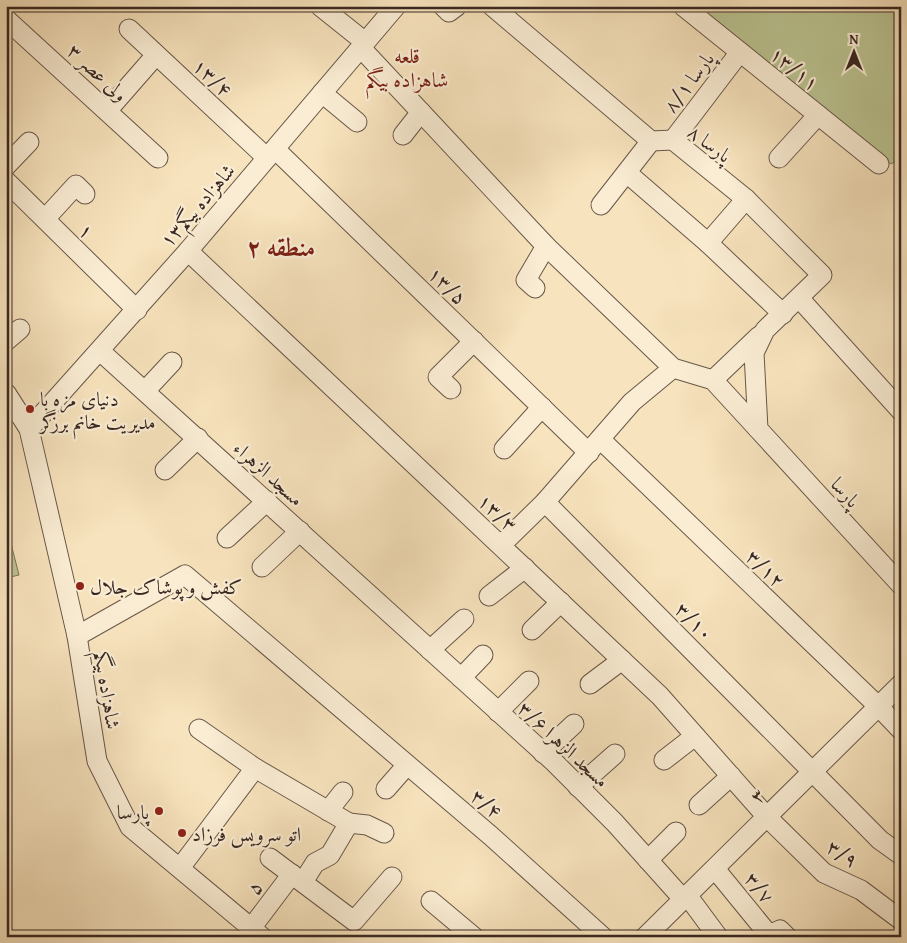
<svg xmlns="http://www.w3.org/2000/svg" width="907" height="943" font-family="'Gentium Book Plus',Amiri,serif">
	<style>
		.green { fill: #bbc492; stroke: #7a765a }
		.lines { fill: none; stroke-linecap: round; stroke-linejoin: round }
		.minor-casing { stroke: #685749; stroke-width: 21 }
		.minor { stroke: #faedd4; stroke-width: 19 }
		.poi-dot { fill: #8f2418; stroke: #faedd4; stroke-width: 2 }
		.labels { text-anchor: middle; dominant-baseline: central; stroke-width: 4.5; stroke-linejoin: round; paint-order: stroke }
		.street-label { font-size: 20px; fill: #392822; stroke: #faedd4 }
		.poi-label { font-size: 20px; fill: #392822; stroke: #faedd4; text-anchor: start }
		.neighbourhood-label { font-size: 21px; fill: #7a1f14; stroke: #faedd4 }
		.district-label { font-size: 25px; font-weight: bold; fill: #7a1f14; stroke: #faedd4 }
	</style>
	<rect width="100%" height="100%" fill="#f7e3bd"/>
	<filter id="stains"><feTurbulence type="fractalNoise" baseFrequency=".004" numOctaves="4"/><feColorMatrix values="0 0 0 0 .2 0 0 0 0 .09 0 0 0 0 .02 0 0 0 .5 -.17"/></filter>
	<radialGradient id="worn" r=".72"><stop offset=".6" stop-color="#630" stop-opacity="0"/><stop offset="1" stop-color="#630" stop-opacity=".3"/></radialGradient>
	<g class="green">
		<path d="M697,6H901V158L891,164Z"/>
		<path d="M6,524L19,575L6,578Z"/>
	</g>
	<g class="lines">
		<defs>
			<g id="minor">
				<path d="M320,6L365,42"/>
				<path d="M443,6L449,12L457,6"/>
				<path d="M492,6L651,141L673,140L746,199L822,275L765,330L754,353L758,429L901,585"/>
				<path d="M683,6L879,164"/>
				<path d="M6,19L158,158"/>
				<path d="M129,29L267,158"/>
				<path d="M361,48L546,246L673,368L713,380L758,429"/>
				<path d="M322,93L357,122"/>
				<path d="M107,111L156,55"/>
				<path d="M403,135L421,112"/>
				<path d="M673,140L740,52"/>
				<path d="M275,149L589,453"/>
				<path d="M779,158L818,115"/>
				<path d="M6,166L29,142"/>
				<path d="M627,173L708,243L783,314"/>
				<path d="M6,181L137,310"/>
				<path d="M601,205L651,141"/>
				<path d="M45,219L76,185L85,194"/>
				<path d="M708,243L746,199"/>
				<path d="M188,251L660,696L767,817L824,873L861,890L901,920"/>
				<path d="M535,288L526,280L546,246"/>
				<path d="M799,298L901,411"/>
				<path d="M6,341L20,329"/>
				<path d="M100,351L554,762L615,823L683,899"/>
				<path d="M713,380L759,336"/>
				<path d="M451,389L438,377L474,341"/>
				<path d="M145,391L172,362"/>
				<path d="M6,393L29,429L77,636L97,761L130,827L262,937"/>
				<path d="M29,429L188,251L396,6"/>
				<path d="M600,439L879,707L901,730"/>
				<path d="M504,449L542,407"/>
				<path d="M165,470L198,438"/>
				<path d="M545,502L880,840L901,855"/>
				<path d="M227,538L267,501"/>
				<path d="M501,545L545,502L632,402L673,368"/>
				<path d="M262,567L300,531"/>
				<path d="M489,596L525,568"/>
				<path d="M532,630L561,602"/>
				<path d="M77,636L185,575L491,836L603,937"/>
				<path d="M430,650L464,619"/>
				<path d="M461,678L483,655"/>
				<path d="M590,684L622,660"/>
				<path d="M498,712L529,681"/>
				<path d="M543,753L574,724"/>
				<path d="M664,760L695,736"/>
				<path d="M255,768L349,823L330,855L315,863L303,882"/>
				<path d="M578,787L615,754"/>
				<path d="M386,789L407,765"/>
				<path d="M699,805L731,776"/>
				<path d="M328,811L343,792"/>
				<path d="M349,823L367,825L384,833"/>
				<path d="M270,858L354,921L392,877"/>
				<path d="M648,860L676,832"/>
				<path d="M180,868L255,768L199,729"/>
				<path d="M720,875L769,935L780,930L787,937"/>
				<path d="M687,895L718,937"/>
				<path d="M431,901L474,937"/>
				<path d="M252,927L292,874"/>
				<path d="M645,937L901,684"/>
			</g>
		</defs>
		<use href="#minor" class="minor-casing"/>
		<use href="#minor" class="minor"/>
	</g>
	<g class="poi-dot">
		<circle cx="30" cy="409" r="5"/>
		<circle cx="80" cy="586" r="5"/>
		<circle cx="159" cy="811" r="5"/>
		<circle cx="182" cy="833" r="5"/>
	</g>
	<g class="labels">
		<g class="street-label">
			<text transform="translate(795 68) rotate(39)">۱۳/۱۱</text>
			<text transform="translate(98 72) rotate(43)">ولی عصر ۳</text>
			<text transform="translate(213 77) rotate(43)">۱۳/۴</text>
			<text transform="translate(688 82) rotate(-53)">۸/۱ پارسا</text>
			<text transform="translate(710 143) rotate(37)">۸ پارسا</text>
			<text transform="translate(197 205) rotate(-49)">شاهزاده بیگم۱۳</text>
			<text transform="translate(87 230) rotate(45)">۱</text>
			<text transform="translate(448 285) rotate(44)">۱۳/۵</text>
			<text transform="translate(269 473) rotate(42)">مسجد الزهراء</text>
			<text transform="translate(846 492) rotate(48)">پارسا</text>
			<text transform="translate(498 512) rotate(43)">۱۳/۳</text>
			<text transform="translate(766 568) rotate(44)">۳/۱۲</text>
			<text transform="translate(695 621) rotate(45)">۳/۱۰</text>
			<text transform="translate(108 690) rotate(81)">شاهزاده بیگم</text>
			<text transform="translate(564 744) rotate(43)">مسجد الزهرا ۳/۶</text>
			<text transform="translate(757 795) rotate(-44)">۳</text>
			<text transform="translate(487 803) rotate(40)">۳/۴</text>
			<text transform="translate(843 853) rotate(33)">۳/۹</text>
			<text transform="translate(254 887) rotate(-53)">۵</text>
			<text transform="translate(760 887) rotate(51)">۳/۷</text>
		</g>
		<g class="poi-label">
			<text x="40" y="398">دنیای مزه با<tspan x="40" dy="23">مدیریت خانم برزگر</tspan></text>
			<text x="90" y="586">کفش و پوشاک جلال</text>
			<text x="149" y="811" text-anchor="end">پارسا</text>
			<text x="192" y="833">اتو سرویس فرزاد</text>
		</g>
		<g class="neighbourhood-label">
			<text x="407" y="55">قلعه<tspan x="407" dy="24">شاهزاده بیگم</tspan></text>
		</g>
		<g class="district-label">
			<text x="281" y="247">منطقه ۲</text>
		</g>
	</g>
	<rect width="907" height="943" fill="none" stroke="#f7e3bd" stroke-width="25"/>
	<rect x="8" y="8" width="892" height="928" fill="none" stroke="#392822" stroke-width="2.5"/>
	<rect x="12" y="12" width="882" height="918" fill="none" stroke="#392822"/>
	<g transform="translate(854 52)" stroke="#faedd4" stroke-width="4" paint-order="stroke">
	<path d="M0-4L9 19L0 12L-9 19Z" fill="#392822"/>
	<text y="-8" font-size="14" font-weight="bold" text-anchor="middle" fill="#392822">N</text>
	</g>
	<rect width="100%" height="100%" filter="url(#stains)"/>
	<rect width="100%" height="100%" fill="url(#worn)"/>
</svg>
